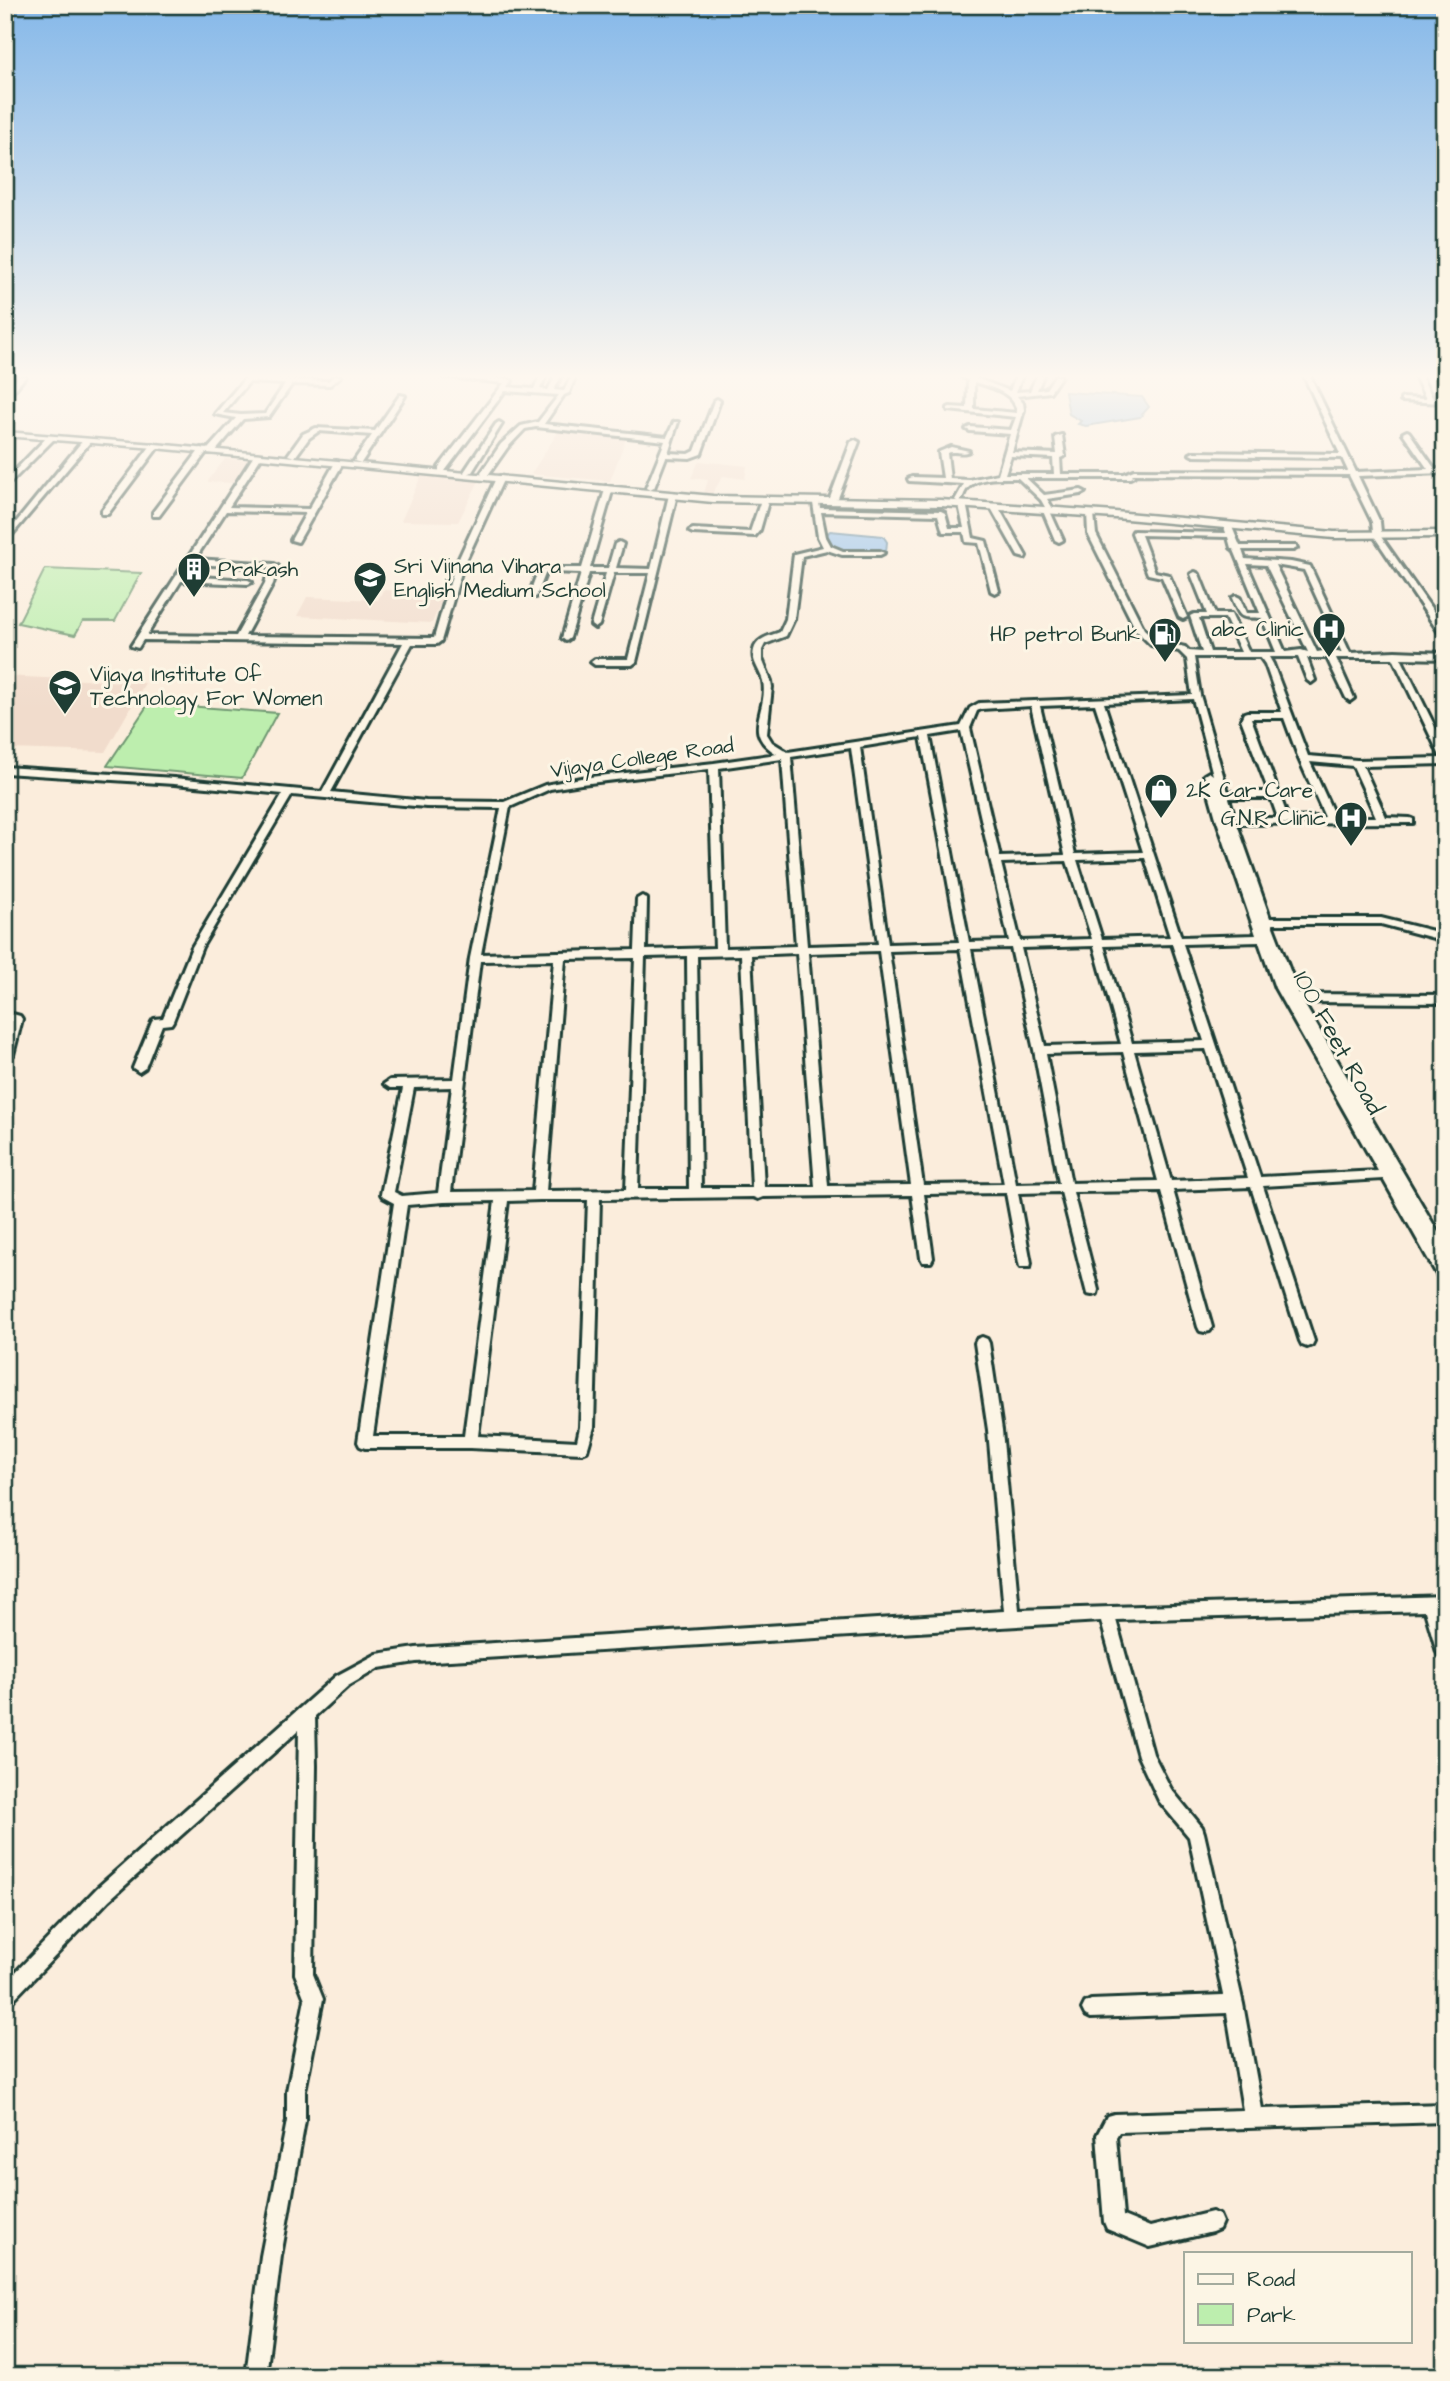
<svg xmlns="http://www.w3.org/2000/svg" width="1450" height="2381" font-family="'Architects Daughter',sans-serif">
	<style>
		.built { fill: #f1dccc }
		.green { fill: #bdeeae; stroke: #6e9671; stroke-width: 2 }
		.water { fill: #91bfeb; stroke: #638ba2; stroke-width: 2 }
		.lines { fill: none; stroke-linecap: round; stroke-linejoin: round }
		.minor-casing { stroke: #1f3d34; stroke-width: 6 }
		.major-casing { stroke: #1f3d34; stroke-width: 5 }
		.minor { fill: #fcf5e5; fill-rule: evenodd }
		.major { fill: #fcf5e5; fill-rule: evenodd }
		.labels { text-anchor: middle; dominant-baseline: central; stroke-width: 6; stroke-linejoin: round; paint-order: stroke }
		.far-poi-label { font-size: 21px; fill: #1f3d34; stroke: #fcf5e5; text-anchor: start }
		.far-street-label { font-size: 21px; fill: #1f3d34; stroke: #fcf5e5 }
		.street-label { font-size: 24px; fill: #1f3d34; stroke: #fcf5e5 }
	</style>
	<rect width="100%" height="100%" fill="#fbeddc"/>
	<filter id="ink" filterUnits="userSpaceOnUse"><feTurbulence type="fractalNoise" baseFrequency=".0143" numOctaves="2"/><feDisplacementMap in="SourceGraphic" scale="14" xChannelSelector="R" yChannelSelector="G"/><feConvolveMatrix kernelMatrix="1 2 1 2 8 2 1 2 1" color-interpolation-filters="sRGB"/></filter>
	<g filter="url(#ink)">
		<g class="built">
			<path d="M560,429L627,436L610,481L531,474Z"/>
			<path d="M225,459L250,460L235,483L207,482Z"/>
			<path d="M699,461L747,466L745,479L723,476L712,494L704,493L708,480L691,478Z"/>
			<path d="M422,474L480,479L458,522L401,521Z"/>
			<path d="M383,590L445,593L432,623L297,616L307,597L378,600Z"/>
			<path d="M5,676L145,683L105,752L10,749H5Z"/>
		</g>
		<g class="green">
			<path d="M45,569L141,573L115,621H83L75,635L18,623Z"/>
			<path d="M149,703L277,713L242,778L107,766Z"/>
		</g>
		<g class="water">
			<path d="M1065,392L1142,397L1149,407L1140,417L1086,426L1078,424L1081,421L1069,414Z"/>
			<path d="M830,531L883,536L887,542L886,552L839,551L830,546L825,536Z"/>
		</g>
		<g class="lines">
			<defs>
				<g id="minor">
					<path d="M19,376H26L5,401V394Z"/>
					<path d="M247,376H254L253,378L328,381L334,376H341L330,385L292,384L269,417L243,419L214,453H208V449L236,418L215,414ZM249,382L285,384L265,414L241,415L223,413Z"/>
					<path d="M438,376L509,379L512,381L508,387L534,389L540,376H546L540,389L548,390L555,376H561L554,390L564,391L571,377H575L569,393L564,395L544,424L667,437L674,422H678L668,453L689,454L695,451L714,401L717,399L720,401L701,454L690,458L666,457L654,488L650,490L646,488L665,441L536,427L525,429L507,448L488,475H482L481,473L501,444L521,426L538,422L559,395L505,391L445,471H439V467L504,383Z"/>
					<path d="M960,376H970L1010,391L1016,376H1022L1016,392L1030,391L1037,376H1043L1037,390L1046,389L1055,376H1061L1050,392L1017,396L1023,403L1024,410L1012,452L1057,454L1055,437L1062,435L1065,456L1060,458L1061,474H1124L1134,470L1348,471L1342,458L1194,456L1190,454L1194,452L1340,454L1304,376H1310L1356,472L1428,469L1403,433L1407,431L1409,432L1435,469H1445V473L1358,476L1380,522L1381,532L1379,534L1445,628V637H1442L1374,536L1376,534L1373,532L1372,522L1349,475L1132,474L1134,476L1130,478H1026L1044,495L1081,490L1085,492L1081,494L1047,499L1052,507L1049,509L1063,540L1059,542L1055,540L1043,511L1046,509L1041,500L1018,478C1004,478 978,476 968,488C963,493 964,498 959,502L955,500L964,484L909,481L908,479L912,477L943,478L939,452L951,447L969,451C963,455 954,450 947,453L950,479L969,480L998,474L1010,434L970,431L966,429L970,427L1011,430L1016,417L948,410V408L950,407L967,408L968,380ZM974,382C991,387 1016,393 1017,413L974,409ZM1011,456L1053,458L1054,474H1005Z"/>
					<path d="M1415,376H1421L1433,399H1445V403L1401,401V399L1403,398L1426,399Z"/>
					<path d="M400,395L405,396L361,463L354,461L372,435L319,431L309,438L295,457L288,455L303,434L316,428L375,431Z"/>
					<path d="M499,422L502,424L472,472L465,474L464,472L496,424Z"/>
					<path d="M48,436L55,438L5,488V481Z"/>
					<path d="M84,439L91,441L5,543V536Z"/>
					<path d="M855,440L859,442L838,498L831,500L830,498L851,442Z"/>
					<path d="M152,444L159,446L108,514H102V510Z"/>
					<path d="M201,448L208,450L159,516H153V512Z"/>
					<path d="M255,454L262,456L229,507L309,509L336,461L343,463L298,542L291,540L306,513L226,511L195,559L274,564L278,566L273,584L245,636L434,638L454,569L496,478L500,476L504,478L462,569L441,641L437,644H412L331,792L426,801L504,802L545,785L581,778L714,763L777,754C740,732 769,711 763,681C760,670 751,661 754,650C757,638 770,636 780,632L786,619L794,554L823,547L818,537L813,503H819L820,508L941,511L945,513L949,528H964L959,505L966,503L973,538L986,541L999,591L995,593L991,591L979,543L966,542L964,532H943L938,515L821,512L826,537L831,546L843,551H880L884,553L880,555H842L827,550L802,556L794,619L786,636L765,644L762,650V659L771,681L772,687L767,734L772,742L788,752L961,726L970,708L979,703L1192,695L1187,659L1179,651L1151,645L1136,630L1088,534L1087,512L1094,514L1096,534L1144,629L1157,641L1185,647L1189,651L1202,652L1190,616L1194,614H1207L1191,574L1195,572L1199,574L1215,614H1231L1249,652H1276L1262,618C1239,617 1241,620 1232,598L1236,596L1240,598L1246,613H1260L1234,550L1231,548L1228,537L1141,535L1155,572L1169,575L1187,617L1183,619L1179,617L1162,577L1148,574L1132,533L1133,531L1226,533L1224,527L1228,525L1232,527L1240,546H1296L1297,548L1293,550H1242L1245,559L1291,562L1310,566L1350,653L1395,651L1445,653V659L1401,658L1445,747V764L1363,766L1386,817L1410,818L1413,819V823L1237,824L1270,918H1381L1445,934V941L1381,924H1272L1299,994L1445,995V1003L1303,1002L1445,1244V1261L1443,1260L1445,1264V1281L1440,1280L1383,1179L1263,1186L1314,1341L1312,1345L1307,1347L1302,1345L1300,1341L1251,1187L1173,1190L1212,1327L1210,1331L1205,1332L1200,1331L1198,1327L1161,1191L1073,1192L1098,1290L1097,1294L1092,1295L1087,1294L1086,1290L1061,1192L1018,1193L1031,1263L1030,1267H1020L1019,1263L1006,1193L924,1194L933,1258L931,1262H923L921,1258L912,1195L763,1197L758,1199L753,1197L600,1199L594,1427L587,1451L582,1453L470,1448H365L360,1446L358,1442L394,1203L383,1197L381,1194L403,1088H390L384,1084L390,1080L454,1079L470,958L501,808L426,807L292,795L202,947L173,1021L171,1024L162,1025L145,1068L139,1072L133,1068L152,1022L154,1019L163,1018L192,947L283,794L174,784L5,773V767L174,778L322,792L403,643L143,640L138,648L131,646ZM192,564L269,568L265,584L236,636L147,635L181,581L248,584L252,582L248,580L184,576ZM1247,564L1266,565L1308,652L1301,650L1285,652ZM1275,565L1304,570L1342,653L1329,650L1317,652ZM1199,618H1225L1241,652H1210ZM1194,657H1260L1265,664L1282,712H1247L1244,713L1241,719L1269,792H1228L1200,695ZM1269,657H1298L1307,680L1311,683L1315,680L1307,658H1327L1346,698L1350,701L1354,698L1336,658H1393L1441,758L1357,760L1308,756L1273,664ZM1193,699L1213,775L1209,772L1204,775L1216,818L1256,935L1181,937L1104,703ZM1095,704L1143,852L1075,854L1040,706ZM1031,706L1065,855L1000,857L970,728L977,711L981,709ZM1251,718H1284L1299,759L1325,817L1288,818ZM961,731L1009,941L969,942L930,736ZM921,737L959,942L888,944L860,747ZM851,748L878,944L807,946L791,757ZM782,759L796,946L725,948L719,768ZM1310,762L1353,766L1376,817H1335ZM709,769L715,948L646,950L647,899L642,896L637,899L635,950L481,954L510,807L550,789L581,784ZM1229,798H1271L1278,818H1235ZM1145,858L1170,937L1102,939L1077,860ZM1067,861L1092,939L1020,941L1001,863ZM1259,942L1275,988L1378,1171L1260,1177L1183,944ZM1172,944L1204,1041L1132,1043L1104,946ZM1094,946L1121,1044L1045,1046L1021,948ZM1011,948L1034,1050L1059,1183L1016,1184L971,949ZM960,949L1004,1184L923,1185L889,951ZM879,951L911,1185L828,1186L808,953ZM797,953L815,1187H764L751,955ZM741,955L752,1188H701L697,956ZM687,956L689,1189H638L645,957ZM635,958L626,1190L546,1191L565,959ZM554,960L533,1191L451,1192L480,961ZM1206,1049L1248,1178L1171,1181L1134,1051ZM1123,1052L1158,1181L1071,1183L1046,1054ZM452,1087L438,1193L402,1196L394,1192L414,1088ZM540,1200H588L580,1427L577,1441L478,1436L508,1201ZM495,1201L464,1436H373L407,1205L444,1202Z"/>
					<path d="M606,486L613,488L590,568H608L615,544L619,542L623,544L616,568L651,569L669,495L673,493L677,495L636,662L632,665H595L591,662L595,659H628L650,573H614L599,625L595,628L591,625L606,573H589L570,638L566,641L562,638L581,573L548,572L545,574L536,597L529,595L538,571L547,568H582Z"/>
					<path d="M761,500L768,502L760,530L755,536L693,533L689,531L693,529L750,532Z"/>
					<path d="M992,506L999,508L1026,556L1025,558L1018,556L991,508Z"/>
					<path d="M5,1012L20,1016L22,1019L13,1055L7,1059L5,1058V1040L10,1021L5,1020Z"/>
					<path d="M982,1337L987,1339L989,1343L1002,1430L1019,1610L1445,1596V1610H1440L1445,1627V1659L1440,1657L1437,1652L1425,1611L1116,1620L1153,1754L1171,1789L1202,1827L1204,1833L1243,2004L1262,2109L1445,2104V2122L1119,2132L1116,2137L1123,2216L1150,2227L1212,2212L1219,2215L1222,2222L1219,2229L1212,2232L1150,2247L1107,2229L1104,2222L1097,2135L1107,2116L1114,2114L1243,2110L1227,2013L1091,2018L1085,2015L1082,2009L1085,2003L1091,2000L1223,1995L1189,1837L1159,1801L1138,1756L1101,1621L416,1662L379,1668L348,1686L315,1716L316,1766L313,1974L323,1999L305,2091V2121L281,2256L266,2376H246L261,2256L287,2121V2091L305,1999L295,1974L299,1730L109,1900L11,2002L5,2005V1983L97,1888L336,1676L377,1654L416,1648L1004,1611L988,1430L975,1343L977,1339Z"/>
				</g>
				<path id="major" d="M5,432L155,444L713,496L941,500L1115,512L1334,532L1445,531V537L1334,538L1115,518L941,506L713,502L155,448L5,436Z"/>
			</defs>
			<use href="#minor" class="minor-casing"/>
			<use href="#major" class="major-casing"/>
			<use href="#minor" class="minor"/>
			<use href="#major" class="major"/>
		</g>
	</g>
	<linearGradient id="sky" x2="0" y2="1"><stop stop-color="#85b8e9"/><stop offset="0.53" stop-color="#fdf7ef"/><stop offset="1" stop-color="#fdf7ef" stop-opacity="0"/></linearGradient>
	<rect width="1450" height="710" fill="url(#sky)"/>
	<defs>
		<symbol id="building-pin" viewBox="-11 -11 22 30"><path d="M0 17L-7.5 6A9.5 9.5 0 1 1 7.5 6Z" fill="#1f3d34" stroke="#fcf5e5"/><path d="M-4-6H4V6H1V3H-1V6H-4ZM-2.5-4.3h1.7v1.8h-1.7ZM.8-4.3h1.7v1.8H.8ZM-2.5-1h1.7V.8h-1.7ZM.8-1h1.7V.8H.8Z" fill="#fff"/></symbol>
		<symbol id="school-pin" viewBox="-11 -11 22 30"><path d="M0 17L-7.5 6A9.5 9.5 0 1 1 7.5 6Z" fill="#1f3d34" stroke="#fcf5e5"/><path d="M0-5L7-2L0 1L-7-2ZM-4 1L0 2.5L4 1V4Q0 6-4 4Z" fill="#fff"/></symbol>
		<symbol id="hospital-pin" viewBox="-11 -11 22 30"><path d="M0 17L-7.5 6A9.5 9.5 0 1 1 7.5 6Z" fill="#1f3d34" stroke="#fcf5e5"/><path d="M-5-5h3v3.5h4V-5h3V5h-3V1.5h-4V5h-3Z" fill="#fff"/></symbol>
		<symbol id="fuel-pin" viewBox="-11 -11 22 30"><path d="M0 17L-7.5 6A9.5 9.5 0 1 1 7.5 6Z" fill="#1f3d34" stroke="#fcf5e5"/><path d="M-5.5-6h7V0h2V4h1.3V-2.5L3-4.5l.8-.8L6-3V5H2.5V1h-1V6h-7ZM-4.2-4.7v3.2H.2V-4.7Z" fill="#fff"/></symbol>
		<symbol id="university-pin" viewBox="-11 -11 22 30"><path d="M0 17L-7.5 6A9.5 9.5 0 1 1 7.5 6Z" fill="#1f3d34" stroke="#fcf5e5"/><path d="M0-5L7-2L0 1L-7-2ZM-4 1L0 2.5L4 1V4Q0 6-4 4Z" fill="#fff"/></symbol>
		<symbol id="shop-pin" viewBox="-11 -11 22 30"><path d="M0 17L-7.5 6A9.5 9.5 0 1 1 7.5 6Z" fill="#1f3d34" stroke="#fcf5e5"/><path d="M-5-2.5h2.3a2.7 3.5 0 0 1 5.4 0H5L5.5 6h-11ZM-1.5-2.5h3a1.5 2.3 0 0 0-3 0Z" fill="#fff"/></symbol>
	</defs>
	<g fill-rule="evenodd">
		<use href="#building-pin" x="175" y="550" width="38" height="52"/>
		<use href="#school-pin" x="351" y="559" width="38" height="52"/>
		<use href="#hospital-pin" x="1310" y="610" width="38" height="52"/>
		<use href="#fuel-pin" x="1146" y="615" width="38" height="52"/>
		<use href="#university-pin" x="46" y="667" width="38" height="52"/>
		<use href="#shop-pin" x="1142" y="771" width="38" height="52"/>
		<use href="#hospital-pin" x="1332" y="799" width="38" height="52"/>
	</g>
	<g class="labels">
		<g class="far-poi-label">
			<text x="394" y="566">Sri Vijnana Vihara<tspan x="394" dy="24">English Medium School</tspan></text>
			<text x="218" y="569">Prakash</text>
			<text x="1304" y="629" text-anchor="end">abc Clinic</text>
			<text x="1140" y="634" text-anchor="end">HP petrol Bunk</text>
			<text x="90" y="674">Vijaya Institute Of<tspan x="90" dy="24">Technology For Women</tspan></text>
			<text x="1186" y="790">2K Car Care</text>
			<text x="1326" y="818" text-anchor="end">G.N.R Clinic</text>
		</g>
		<g class="far-street-label">
			<text transform="translate(642 758) rotate(-8)">Vijaya College Road</text>
		</g>
		<g class="street-label">
			<text transform="translate(1338 1043) rotate(61)">100 Feet Road</text>
		</g>
	</g>
	<rect width="1450" height="2381" fill="none" stroke="#fcf5e5" stroke-width="28"/>
	<rect x="14" y="14" width="1422" height="2353" fill="none" stroke="#1f3d34" stroke-width="2.5" filter="url(#ink)"/>
	<rect x="1184" y="2252" width="228" height="91" fill="#fcf5e5" stroke="#a4ab9e" stroke-width="2"/>
	<rect x="1198" y="2274" width="35" height="10" fill="#fcf5e5" stroke="#a4ab9e" stroke-width="2"/>
	<text x="1247" y="2286" font-size="21" fill="#1f3d34">Road</text>
	<rect x="1198" y="2304" width="35" height="21" fill="#bdeeae" stroke="#a4ab9e" stroke-width="2"/>
	<text x="1247" y="2322" font-size="21" fill="#1f3d34">Park</text>
</svg>
